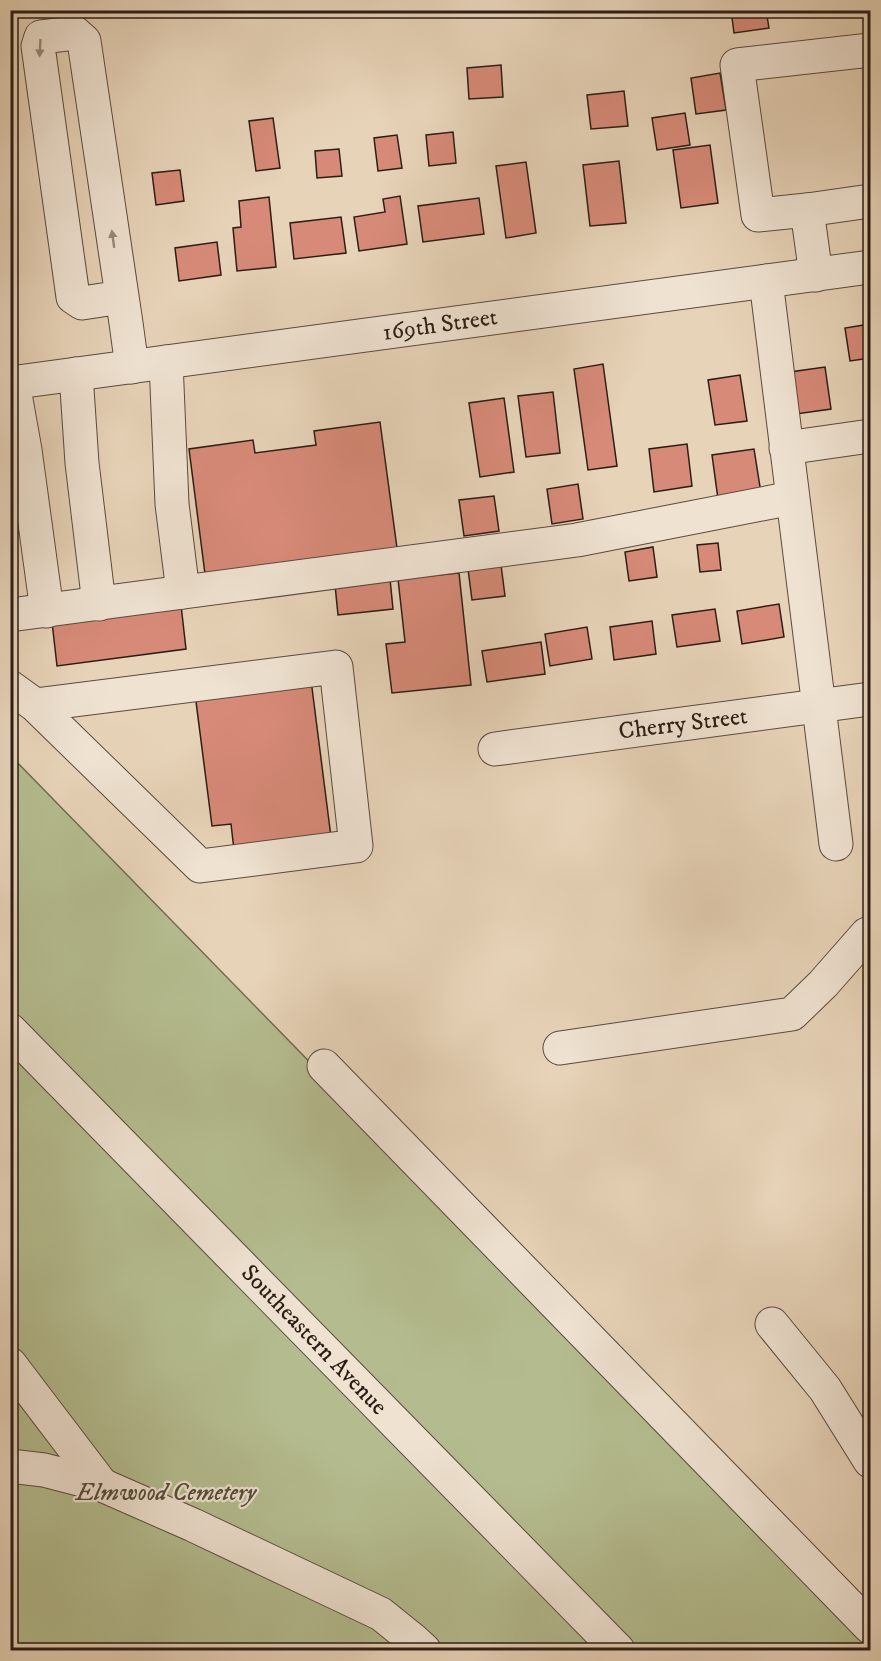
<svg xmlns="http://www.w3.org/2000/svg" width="881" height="1661" font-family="'IM FELL DW Pica',serif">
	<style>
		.green { fill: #b4bc8f; stroke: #706c52; stroke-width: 1.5 }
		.building { fill: #d78a78; stroke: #2b1d15; stroke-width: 1.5 }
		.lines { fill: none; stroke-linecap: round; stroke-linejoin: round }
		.minor-casing { stroke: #5a4a3e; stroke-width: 35 }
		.minor { stroke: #efe2d1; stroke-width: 33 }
		.oneway { fill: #97897c }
		.labels { text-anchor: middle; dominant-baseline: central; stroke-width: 4.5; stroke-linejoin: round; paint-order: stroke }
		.street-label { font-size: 24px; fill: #2b1d15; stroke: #efe2d1 }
		.park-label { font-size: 24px; font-style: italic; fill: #544d3a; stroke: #efe2d1 }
	</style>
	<rect width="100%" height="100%" fill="#e7d3b8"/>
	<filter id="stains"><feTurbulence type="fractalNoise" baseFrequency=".00333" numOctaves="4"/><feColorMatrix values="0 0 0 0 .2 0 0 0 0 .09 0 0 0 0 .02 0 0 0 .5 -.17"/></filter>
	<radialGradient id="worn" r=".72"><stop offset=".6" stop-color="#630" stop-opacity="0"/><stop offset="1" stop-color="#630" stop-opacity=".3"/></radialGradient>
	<path class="green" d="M10,755L870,1636V1650H11Z"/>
	<g class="building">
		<path d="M731,10H766L769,28L734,33Z"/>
		<path d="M501,65L503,97L469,99L467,68Z"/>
		<path d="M720,73L726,110L696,114L691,78Z"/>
		<path d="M624,91L628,126L591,129L587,95Z"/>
		<path d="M685,113L690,145L657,150L652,118Z"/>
		<path d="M273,118L280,168L256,171L249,121Z"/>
		<path d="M453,132L456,163L429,166L426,135Z"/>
		<path d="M397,135L402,168L378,171L374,138Z"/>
		<path d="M710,145L718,203L681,208L673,150Z"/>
		<path d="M339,149L342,176L317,178L315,151Z"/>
		<path d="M619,161L626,223L590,226L583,165Z"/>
		<path d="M526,162L536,233L506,238L496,166Z"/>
		<path d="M180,170L184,201L156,205L152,173Z"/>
		<path d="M400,196L407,244L359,251L354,217L385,212L383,199Z"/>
		<path d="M269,197L276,267L237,271L233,228L241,227L239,201Z"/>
		<path d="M479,198L484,234L423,242L418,206Z"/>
		<path d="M341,217L346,253L294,259L290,223Z"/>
		<path d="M217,242L221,275L179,281L175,248Z"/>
		<path d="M870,324V358L850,361L845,328Z"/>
		<path d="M603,364L617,466L588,470L574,369Z"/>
		<path d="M825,367L831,409L796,414L790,372Z"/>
		<path d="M740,375L747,421L715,425L708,380Z"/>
		<path d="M553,392L560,453L526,457L518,396Z"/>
		<path d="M504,398L514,472L480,477L469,403Z"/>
		<path d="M380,422L397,548L205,574L189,449L253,440L255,453L316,445L314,431Z"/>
		<path d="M687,444L692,486L654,492L649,449Z"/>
		<path d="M754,449L761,493L718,499L712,455Z"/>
		<path d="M18,480L22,533L10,534V481Z"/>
		<path d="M578,484L583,519L552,524L547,489Z"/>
		<path d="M494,496L499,531L464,536L459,500Z"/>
		<path d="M718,543L721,570L700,572L697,545Z"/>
		<path d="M653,547L657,577L629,581L625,552Z"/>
		<path d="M501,565L505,596L472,600L468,569Z"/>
		<path d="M459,573L471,685L392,693L386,644L405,642L398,579Z"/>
		<path d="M390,579L393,609L338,615L335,585Z"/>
		<path d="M779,604L784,637L742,644L737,611Z"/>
		<path d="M181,605L186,649L57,666L52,622Z"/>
		<path d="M715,609L720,641L677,647L672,615Z"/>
		<path d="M652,621L656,654L614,660L610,627Z"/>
		<path d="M587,627L592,659L550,666L545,634Z"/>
		<path d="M541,642L545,674L487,682L482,651Z"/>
		<path d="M311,680L331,837L234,850L231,824L212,826L195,694Z"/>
	</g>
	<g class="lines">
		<defs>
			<g id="minor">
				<path d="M807,210L870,201"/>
				<path d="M816,275L807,210L758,215L737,65L870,50"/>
				<path d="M766,281L836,844"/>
				<path d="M122,297L82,303L73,297L38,46L41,37L75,33L84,41L126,323L132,367"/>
				<path d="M166,362L172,504L183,592"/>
				<path d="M76,374L82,463L99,604"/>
				<path d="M10,383L870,267"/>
				<path d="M13,383L25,450L47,611"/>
				<path d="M786,448L870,436"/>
				<path d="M10,615L577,540L792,498"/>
				<path d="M10,687L35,705L200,866L356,846L336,667L35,705"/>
				<path d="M495,749L870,699"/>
				<path d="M10,1030L618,1650"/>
				<path d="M560,1048L792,1014L823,984L867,934L870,933"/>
				<path d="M324,1066L870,1627"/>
				<path d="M772,1324L825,1389L870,1461"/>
				<path d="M10,1364L102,1485"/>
				<path d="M10,1466L44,1470L102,1485L193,1525L381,1614L412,1639L424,1650"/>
			</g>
		</defs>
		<use href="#minor" class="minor-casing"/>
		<use href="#minor" class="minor"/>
	</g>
	<defs><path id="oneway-solid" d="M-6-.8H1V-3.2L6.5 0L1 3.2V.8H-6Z" transform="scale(1.5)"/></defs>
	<g class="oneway">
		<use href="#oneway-solid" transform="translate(40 48) rotate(93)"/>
		<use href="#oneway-solid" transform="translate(113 239) rotate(-98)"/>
	</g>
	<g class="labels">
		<g class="street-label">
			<text transform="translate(440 325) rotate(-8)">169th Street</text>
			<text transform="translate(683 724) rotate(-7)">Cherry Street</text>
			<text transform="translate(314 1340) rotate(46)">Southeastern Avenue</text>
		</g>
		<g class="park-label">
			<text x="166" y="1493">Elmwood Cemetery</text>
		</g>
	</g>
	<rect width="881" height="1661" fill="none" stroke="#e7d3b8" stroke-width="36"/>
	<rect x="12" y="12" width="857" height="1637" fill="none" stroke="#2b1d15" stroke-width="3"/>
	<rect x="18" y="18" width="845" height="1625" fill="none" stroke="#2b1d15" stroke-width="1.5"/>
	<rect width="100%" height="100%" filter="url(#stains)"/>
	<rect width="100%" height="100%" fill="url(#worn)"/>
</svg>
